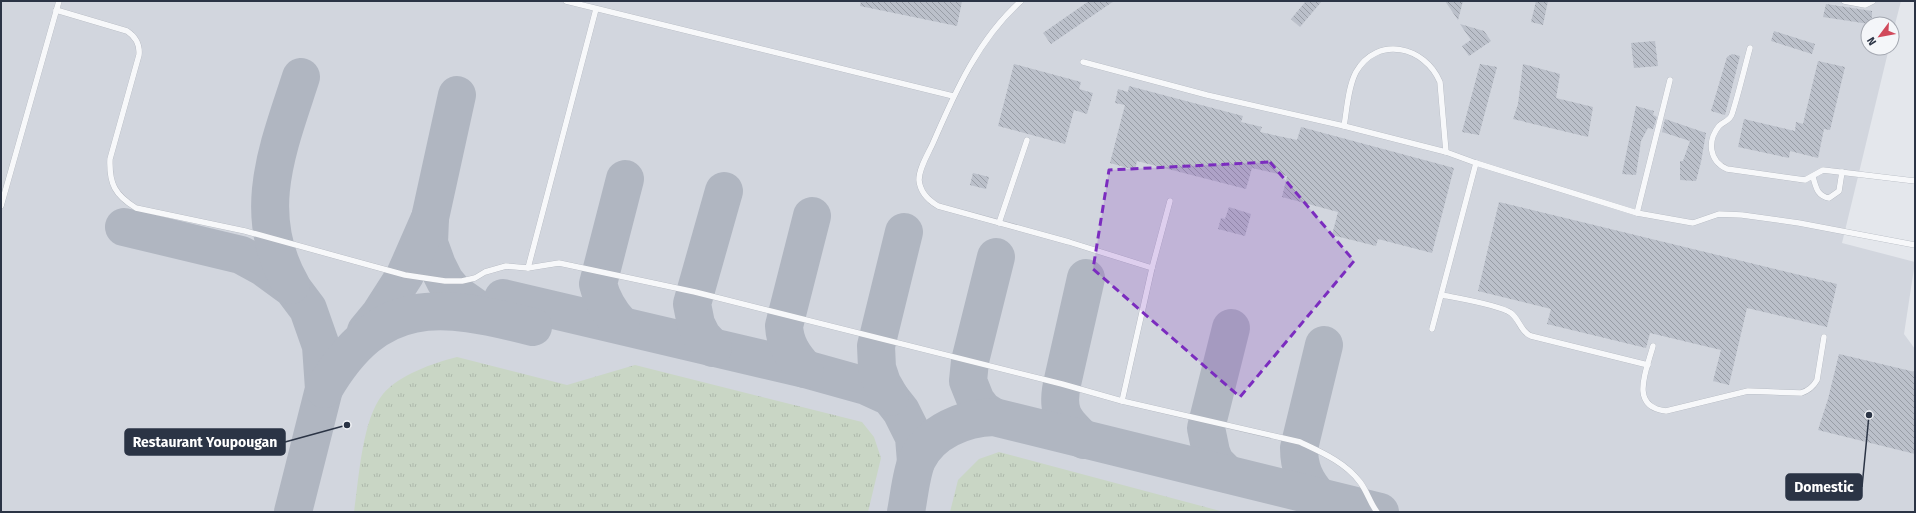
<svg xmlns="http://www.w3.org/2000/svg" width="1916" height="513" font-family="'Fira Sans',sans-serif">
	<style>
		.built { fill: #d2d6de }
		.grass { fill: url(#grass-tufts) }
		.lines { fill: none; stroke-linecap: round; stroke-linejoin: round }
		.taxiway { stroke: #b0b6c1; stroke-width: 38 }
		.building { fill: url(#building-back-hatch) }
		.lane-casing { stroke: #a9aeb7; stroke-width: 6 }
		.lane { stroke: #f7f8fa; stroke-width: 5.5 }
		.marked { fill: #7b2cbf; fill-opacity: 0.2; stroke: #7b2cbf; stroke-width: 3; stroke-dasharray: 8 5; stroke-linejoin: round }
		.leader { fill: none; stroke: #2b3445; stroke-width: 1.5 }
		.callout-dot { fill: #2b3445; stroke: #f4f6f9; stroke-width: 1.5 }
		.callout { fill: #2b3445; stroke: #2b3445; stroke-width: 1.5 }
		.callout-label { font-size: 14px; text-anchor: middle; font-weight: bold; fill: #fff }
	</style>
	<defs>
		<pattern id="grass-tufts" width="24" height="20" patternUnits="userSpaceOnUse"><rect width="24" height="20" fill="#c9d6c5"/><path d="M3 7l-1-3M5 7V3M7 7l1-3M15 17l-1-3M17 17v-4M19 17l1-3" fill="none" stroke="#adb8ab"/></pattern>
		<pattern id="building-back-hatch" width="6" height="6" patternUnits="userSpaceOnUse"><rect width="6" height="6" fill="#bbc0ca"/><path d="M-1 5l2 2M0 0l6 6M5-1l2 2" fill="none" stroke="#989da6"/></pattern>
	</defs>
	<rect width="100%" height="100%" fill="#e4e7ec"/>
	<path class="built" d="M1,1H1901L1892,36V24H1868V48H1889L1842,243L1915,262L1904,334L1915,349V512H1Z"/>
	<g class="grass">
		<path d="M457,357L567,385L635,365L862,422L874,437L881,458L868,512H354C359,479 362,419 383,394C399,375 433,363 457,357Z"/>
		<path d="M999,452L1224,512H950L958,480L979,459Z"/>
	</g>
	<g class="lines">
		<g class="taxiway">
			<path d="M430,218L429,243L437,265L445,281L455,293L482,312"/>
			<path d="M124,227L241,255L263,267L293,289L308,309L321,346L324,389L293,512"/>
			<path d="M291,285C250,213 278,148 301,77"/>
			<path d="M503,298L805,369L866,386L890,397L901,411L914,437L916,462"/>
			<path d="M621,325C609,312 602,300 598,284L625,179"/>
			<path d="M366,331L380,314L405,275L430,218L457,95"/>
			<path d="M713,348L702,336L696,324L692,304L724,191"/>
			<path d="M805,369C793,356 785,344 784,326L812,216"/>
			<path d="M324,389C379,295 439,303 533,327"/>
			<path d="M890,397L882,383L877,368L876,346L904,232"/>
			<path d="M994,417L983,410L976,401L968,381L970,361L996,257"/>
			<path d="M1084,440C1064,421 1056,413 1062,384L1086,278"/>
			<path d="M1227,474L1215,462L1211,452L1206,428L1231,328"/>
			<path d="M1318,496C1305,481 1299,468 1299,448L1324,345"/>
			<path d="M906,512C909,497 911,474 917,460C931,431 964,418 994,417L1380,512"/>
		</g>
	</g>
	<g class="building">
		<path d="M861,1H962L957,26L860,6Z"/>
		<path d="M1089,1H1114L1051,44L1043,33Z"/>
		<path d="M1306,1H1322L1300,27L1291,19Z"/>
		<path d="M1445,1H1463L1458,20Z"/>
		<path d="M1536,1H1548L1543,25L1531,22Z"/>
		<path d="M1826,4L1872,11V17L1869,24L1823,17Z"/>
		<path d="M1460,24L1484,31L1491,41L1469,56L1462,46L1471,40Z"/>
		<path d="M1774,31L1815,44L1812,54L1771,41Z"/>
		<path d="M1655,41L1658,66L1634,68L1631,43Z"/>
		<path d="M1732,54L1740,56L1725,115L1711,111L1727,57Z"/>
		<path d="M1818,61L1845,67L1830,130L1824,129L1818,158L1790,151L1789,158L1738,147L1744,119L1795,131L1796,122L1803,124Z"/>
		<path d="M1014,64L1081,82L1079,89L1093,93L1087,114L1074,110L1065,144L998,126Z"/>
		<path d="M1480,64L1497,67L1479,135L1462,132Z"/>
		<path d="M1523,64L1560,74L1556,98L1593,107L1588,137L1513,119L1518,104Z"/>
		<path d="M1129,86L1243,116L1241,122L1262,127L1260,132L1297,140L1301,127L1454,168L1432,253L1378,239L1376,246L1332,235L1338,212L1282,197L1287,176L1252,168L1246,189L1137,161L1135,170L1110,163L1125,105L1115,103L1118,89L1128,92Z"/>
		<path d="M1636,106L1654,111L1653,115L1657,117L1653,129L1648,128L1641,141L1636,175L1622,174Z"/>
		<path d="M1665,119L1706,133L1701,162L1696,181L1680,180V161H1683L1690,141L1662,132Z"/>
		<path d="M973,173L989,177L986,189L970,185Z"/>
		<path d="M1499,202L1837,284L1827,327L1747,308L1729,385L1713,381L1721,350L1650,333L1646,348L1547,324L1551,309L1478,291Z"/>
		<path d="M1229,207L1251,214L1245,236L1218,229L1221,218L1225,219Z"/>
		<path d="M1839,354L1915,372V454L1818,430L1828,399Z"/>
	</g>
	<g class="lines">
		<defs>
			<g id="lane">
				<path d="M566,1L953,96"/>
				<path d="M1021,1C979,38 955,92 933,143C928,154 919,168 919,180C920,192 928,200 938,206L1069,242L1152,268"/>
				<path d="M1844,1L1865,5L1873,1"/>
				<path d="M56,10L127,31C136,37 140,45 139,55L110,159C109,184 115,195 136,208L245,231L405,275L445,281H462L475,278L485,272L506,266L528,268L559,263L695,292L1062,384L1122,401L1300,442C1321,452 1345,462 1360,482C1367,491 1370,503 1377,512"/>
				<path d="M1750,48C1744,70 1739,92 1732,114C1730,121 1724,121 1719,126C1707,141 1709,161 1727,169L1805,180L1823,170L1915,181"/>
				<path d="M1083,62L1207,95L1344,126L1446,152L1476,163L1637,213L1693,223L1719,214L1742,215L1799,223L1915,245"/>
				<path d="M1344,126C1347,109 1348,87 1356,72C1377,35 1425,46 1440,82L1446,152"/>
				<path d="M1813,177C1816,187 1817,196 1829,198L1839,191L1842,172"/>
				<path d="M1,206L59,1"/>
				<path d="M1637,213L1670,80"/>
				<path d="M999,223L1027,140"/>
				<path d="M528,268L596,9"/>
				<path d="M1442,295C1457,298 1500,305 1511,313C1520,320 1520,331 1531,336L1648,365"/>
				<path d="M1432,329L1476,163"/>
				<path d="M1653,346C1647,369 1628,407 1666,411L1748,391L1801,393C1808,391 1813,387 1817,380L1824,337"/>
				<path d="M1122,401L1152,268L1170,201"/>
			</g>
		</defs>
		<use href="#lane" class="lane-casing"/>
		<use href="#lane" class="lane"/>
	</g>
	<path class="marked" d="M1270,162L1354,261L1240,397L1093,269L1109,170Z"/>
	<path class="leader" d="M347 425L285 442M1869 415L1862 487"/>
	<g class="callout-dot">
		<circle cx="347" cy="425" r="4"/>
		<circle cx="1869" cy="415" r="4"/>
	</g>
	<g class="callout">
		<rect x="125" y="429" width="160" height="26" rx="4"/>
		<rect x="1786" y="474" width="76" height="26" rx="4"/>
	</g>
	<g class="callout-label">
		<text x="205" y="447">Restaurant Youpougan</text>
		<text x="1824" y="492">Domestic</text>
	</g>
	<rect width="1916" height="513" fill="none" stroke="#2b3445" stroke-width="4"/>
	<g transform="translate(1880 36) rotate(238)"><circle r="19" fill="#f4f6f9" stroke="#a4a8b1"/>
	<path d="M0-3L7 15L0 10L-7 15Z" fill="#d1495b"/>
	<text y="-6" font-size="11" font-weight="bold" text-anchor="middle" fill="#2b3445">N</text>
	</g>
</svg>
